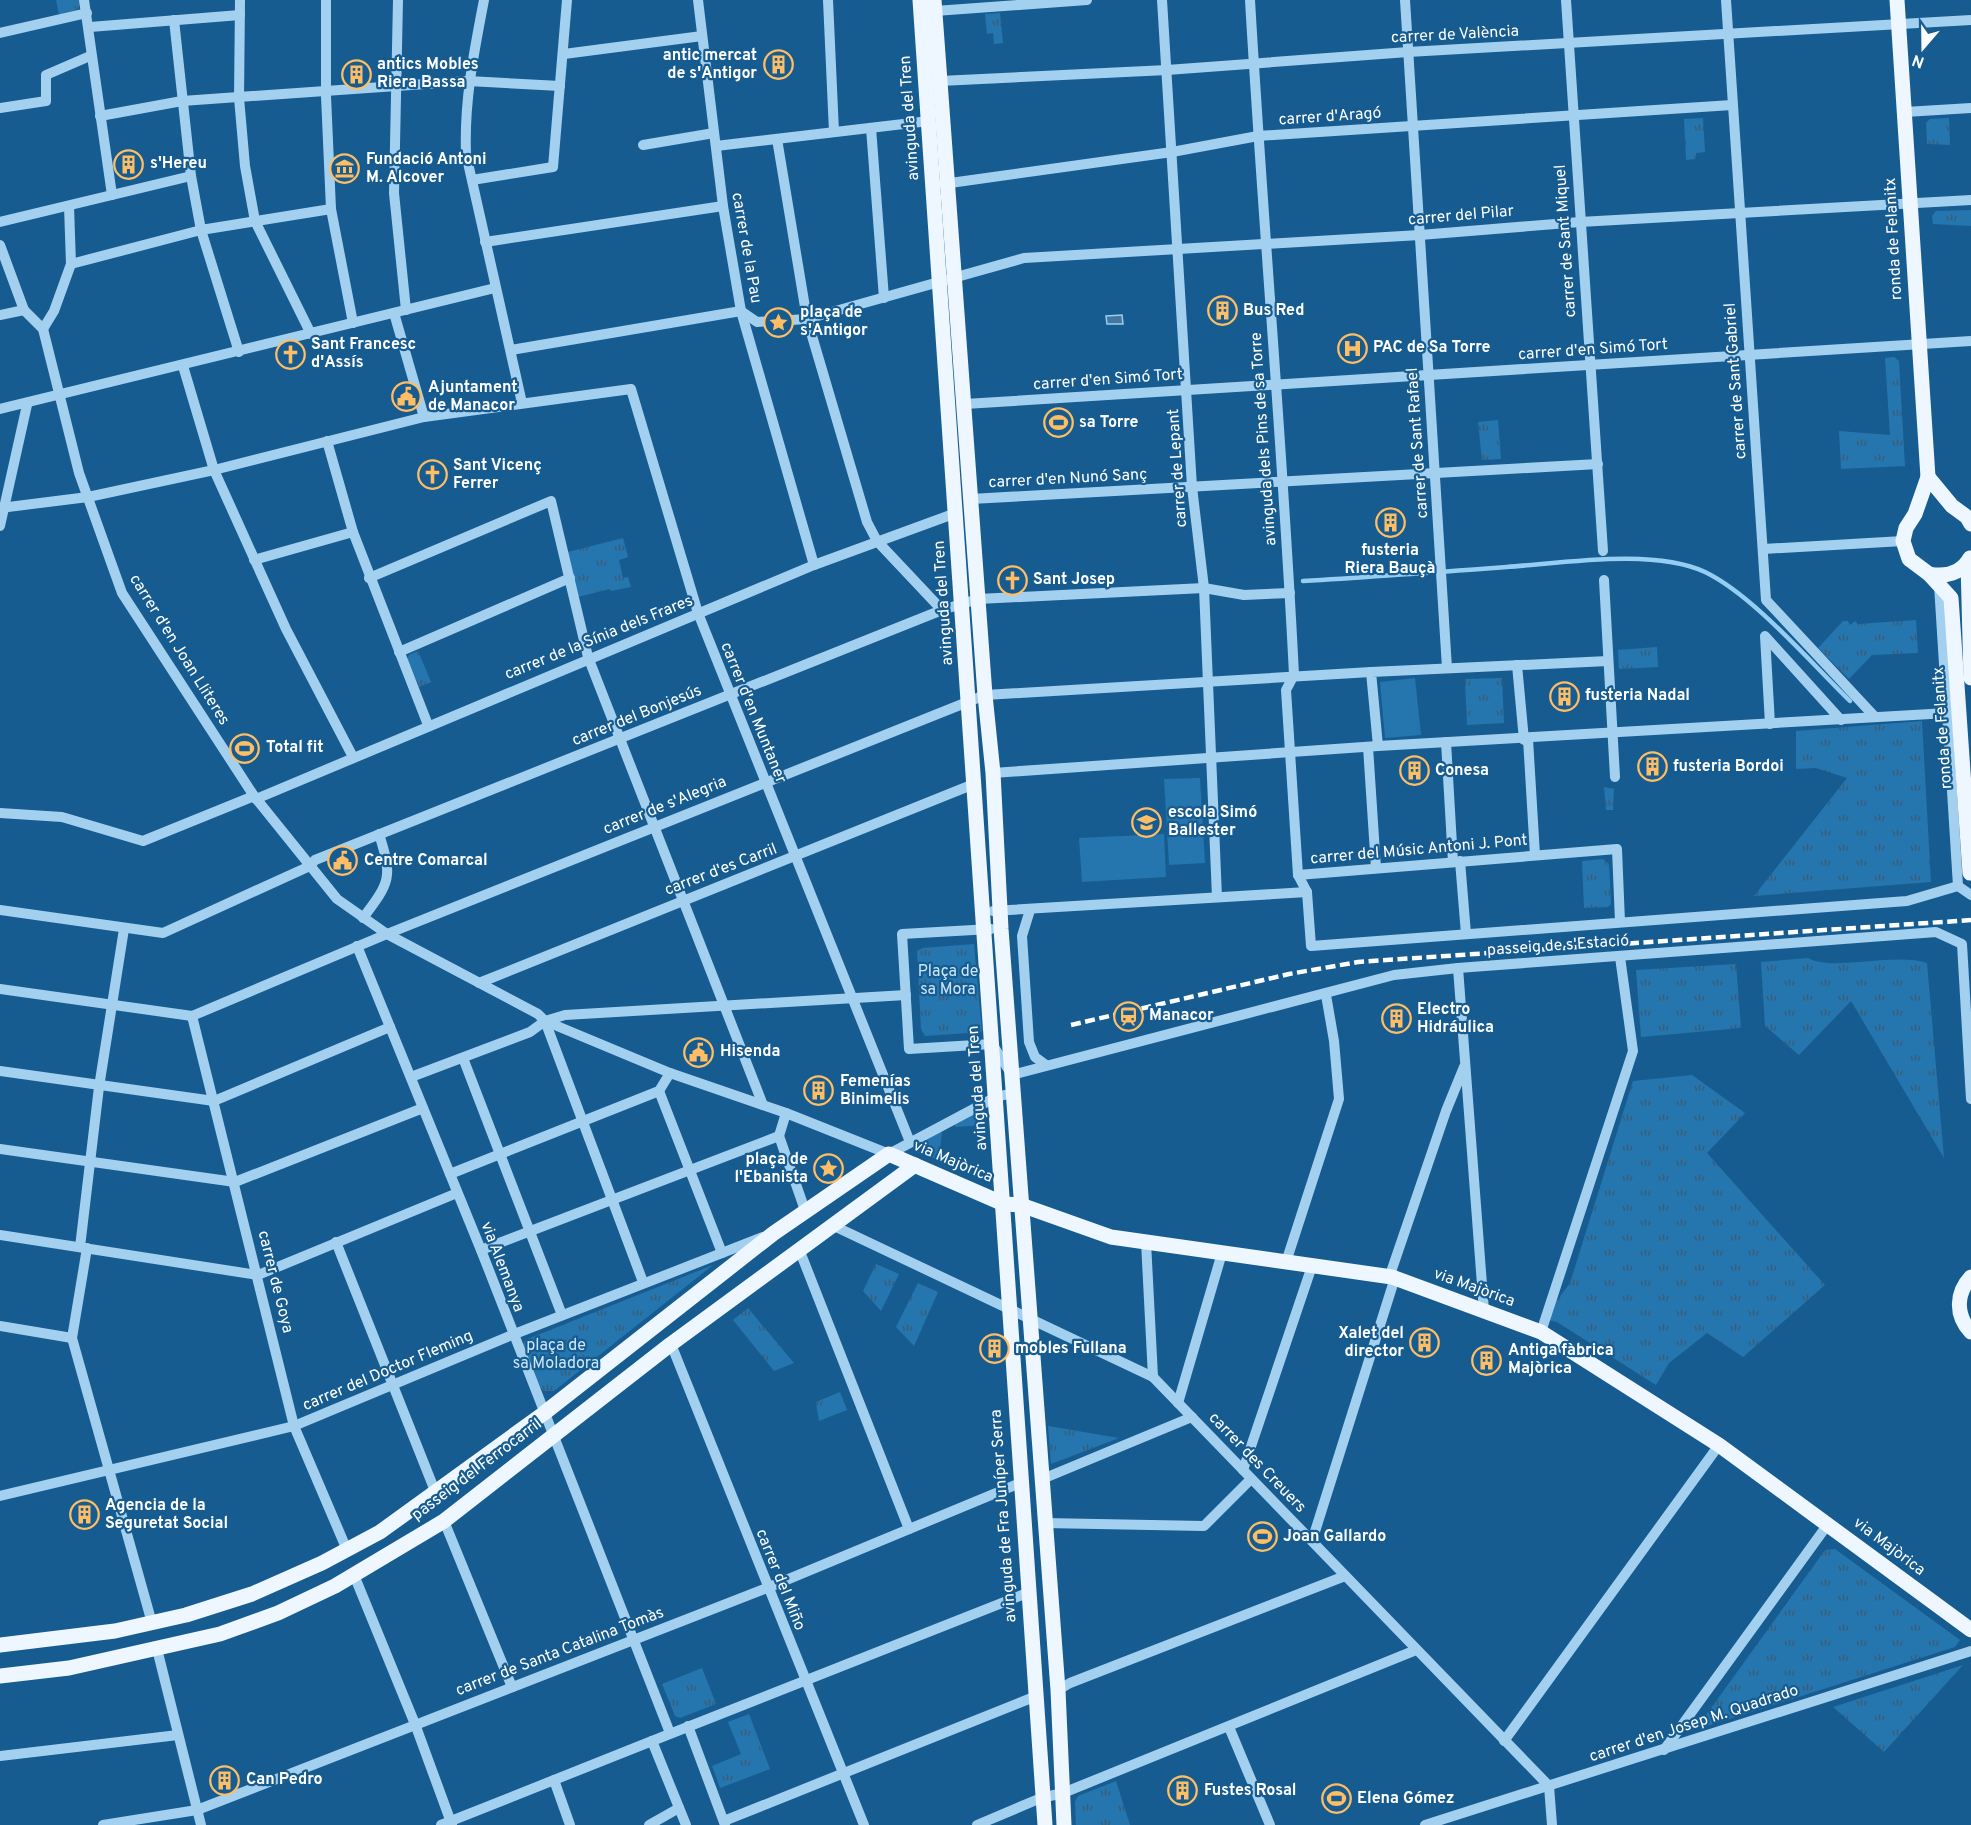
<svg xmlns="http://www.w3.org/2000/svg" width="1971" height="1825" font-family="Overpass,sans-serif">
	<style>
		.grass { fill: url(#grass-tufts) }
		.pitch { fill: #2575ae }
		.water { fill: #45769d; stroke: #96cdf3; stroke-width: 1.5 }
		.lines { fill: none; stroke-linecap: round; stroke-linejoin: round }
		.stream { stroke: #96cdf3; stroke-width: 4.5 }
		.minor { stroke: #a4d0f0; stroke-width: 10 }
		.major { stroke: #eef7ff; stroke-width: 15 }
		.rail { stroke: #fff; stroke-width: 4.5; stroke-dasharray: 10 4.5; stroke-linecap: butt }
		.labels { text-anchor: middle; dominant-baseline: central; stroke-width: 4.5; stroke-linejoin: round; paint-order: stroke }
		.street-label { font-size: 16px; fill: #fff; stroke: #165c91 }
		.poi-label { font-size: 16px; font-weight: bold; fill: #fff; stroke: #165c91; text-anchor: start }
		.park-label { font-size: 16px; fill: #cbe7fc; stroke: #165c91 }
	</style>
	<defs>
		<pattern id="grass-tufts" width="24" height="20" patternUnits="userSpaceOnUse" patternTransform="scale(1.5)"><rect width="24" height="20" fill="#2575ae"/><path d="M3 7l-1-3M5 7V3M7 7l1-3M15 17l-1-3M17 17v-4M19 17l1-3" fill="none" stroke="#3a5e78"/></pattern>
	</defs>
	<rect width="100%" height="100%" fill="#165c91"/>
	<g class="grass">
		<path d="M56,0H79L80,5L77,10L59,15Z"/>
		<path d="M1000,13L1003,43L994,44L993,33L987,34L985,14Z"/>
		<path d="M1703,118L1705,152L1696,153V159L1686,160L1684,119Z"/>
		<path d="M1949,118L1950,145L1927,144L1926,123L1930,119Z"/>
		<path d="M1971,210V226L1933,224L1932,216L1936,211Z"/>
		<path d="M1894,357L1899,361L1905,466L1841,469L1839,431L1890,435L1885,358Z"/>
		<path d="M1498,420L1501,459L1482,460L1478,422Z"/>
		<path d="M623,538L628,557L619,560L623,578L628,577L631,587L611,591L610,589L574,598L564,553Z"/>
		<path d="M1916,620L1918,653L1872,655L1849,679L1818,648L1843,621H1848L1850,625L1855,621L1858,624Z"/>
		<path d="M1657,647L1658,667L1619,669L1618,650Z"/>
		<path d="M418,651L431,682L419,687L407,660L409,655Z"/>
		<path d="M1502,678L1504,723L1467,725L1465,679Z"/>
		<path d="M1922,721L1931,882L1754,896L1847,778L1816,768L1796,769V731Z"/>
		<path d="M1604,787L1614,789L1613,810H1606Z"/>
		<path d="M1603,859L1609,864L1611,904L1608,907L1584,908L1582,861Z"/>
		<path d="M974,944L982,1032L925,1036L921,1029L917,951L923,948Z"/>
		<path d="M1808,958C1831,972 1895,952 1927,963L1944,1158L1851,1001L1799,1055L1765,1026L1761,962Z"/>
		<path d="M1736,964L1741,1028L1641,1037L1636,970Z"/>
		<path d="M1692,1075L1745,1113L1707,1153L1825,1285L1743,1357L1707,1333L1669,1363L1656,1385L1557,1322L1548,1320L1555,1303L1570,1283L1633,1081Z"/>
		<path d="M984,1107L985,1125L955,1127V1124Z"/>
		<path d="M942,1131L939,1160L917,1152L918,1145Z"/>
		<path d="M876,1264L899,1274L881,1311L863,1291Z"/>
		<path d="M713,1265L554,1391H544L539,1386L523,1345L525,1340Z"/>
		<path d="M918,1283L938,1292L914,1346L896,1327Z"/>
		<path d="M748,1308L794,1363L774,1371L733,1320Z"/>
		<path d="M840,1392L847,1410L819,1421L816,1402Z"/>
		<path d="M1048,1426L1119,1438L1051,1464Z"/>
		<path d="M1835,1549L1960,1640L1955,1647L1704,1727L1702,1726L1701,1722L1825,1550Z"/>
		<path d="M1963,1665L1884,1752L1833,1707Z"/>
		<path d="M702,1668L716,1704L680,1718L675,1716L662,1684Z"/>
		<path d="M749,1714L770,1769L720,1788L712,1766L741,1754L728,1722Z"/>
		<path d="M1116,1781L1130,1825H1076L1075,1802L1078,1796Z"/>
	</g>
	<g class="pitch">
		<path d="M1415,678L1421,735L1385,738L1380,682Z"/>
		<path d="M1200,778L1205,863L1169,865L1164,779Z"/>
		<path d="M1164,834L1166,877L1082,882L1079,838Z"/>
	</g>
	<path class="water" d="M1122,315L1123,324H1107L1106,316Z"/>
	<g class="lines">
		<path class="stream" d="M1303,581C1371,577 1439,572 1507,567C1562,563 1655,548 1705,572C1753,595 1811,663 1850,701"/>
		<g class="minor">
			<path d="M84,0L112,195"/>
			<path d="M240,0L239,98L245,166L255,221L311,334"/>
			<path d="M326,0V96L331,209L353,323"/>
			<path d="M398,0L394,193L406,310"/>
			<path d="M484,0C474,52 464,101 466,154L522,403"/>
			<path d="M698,0L723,206L741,311L814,565"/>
			<path d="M828,0L834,132"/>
			<path d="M1162,0L1192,487L1204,588L1217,897"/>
			<path d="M1250,0C1263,225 1283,450 1294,675L1286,690L1298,875"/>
			<path d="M1405,0L1447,668"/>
			<path d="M1566,0L1603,551"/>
			<path d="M1726,0L1766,600L1875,717"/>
			<path d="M935,11L1087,0"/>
			<path d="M174,20L191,176L201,230L239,352"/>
			<path d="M90,27L240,15"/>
			<path d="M0,33L87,13"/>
			<path d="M564,54L702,36"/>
			<path d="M940,81L1167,70L1408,52L1971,20"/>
			<path d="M0,108L46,101V75L90,56"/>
			<path d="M1905,112L1971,108"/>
			<path d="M100,116L182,101L468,81L560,86"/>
			<path d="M871,128L884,298"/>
			<path d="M777,139L807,319L867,522L877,541L942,610"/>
			<path d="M643,145L714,133"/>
			<path d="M716,146L929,121"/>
			<path d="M472,180L553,167L567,0"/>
			<path d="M943,184L1172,152L1258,136L1732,105"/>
			<path d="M0,222L191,176"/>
			<path d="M485,242L723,206"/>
			<path d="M0,245L24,310L43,329L79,473L122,593L254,796L337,899L387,934L538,1014L545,1021L670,1073L786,1113L889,1154L996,1097L1013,1093"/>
			<path d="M71,264L201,230L331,209"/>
			<path d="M394,313L424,417"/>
			<path d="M0,315L24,310"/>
			<path d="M43,329L54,311L71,264L69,206"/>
			<path d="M511,350L741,311L757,322L807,319L1024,258L1420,235L1580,222L1971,200"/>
			<path d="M183,366L214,470L286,629L353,757"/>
			<path d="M965,404L1971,341"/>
			<path d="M0,409L495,288"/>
			<path d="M327,441L353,532L428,725"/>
			<path d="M971,499L1598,464"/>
			<path d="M0,508L88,497L214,470L424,417L631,389L698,613L910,1142"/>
			<path d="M0,526L27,405"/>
			<path d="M1763,549L1903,541"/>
			<path d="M254,560L353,532"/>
			<path d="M369,578L551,501L588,657L763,1105"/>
			<path d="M1604,580L1615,777"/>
			<path d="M1939,585L1958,886"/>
			<path d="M399,652L570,578"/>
			<path d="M1517,665L1524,740"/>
			<path d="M1770,724L1765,636L1841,720"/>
			<path d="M1528,739L1535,855"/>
			<path d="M1446,742L1453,862"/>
			<path d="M1378,746L1371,672L1608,661"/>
			<path d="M1368,747L1376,868"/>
			<path d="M993,773L1378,746L1948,713"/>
			<path d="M256,799L814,565L956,513"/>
			<path d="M0,813L62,817L143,841L254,796"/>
			<path d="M1460,861L1466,934"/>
			<path d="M1958,886L1971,895"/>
			<path d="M0,910L163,933L310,866L315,860L942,610L978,599L1204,588L1244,595L1290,593"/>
			<path d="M1030,910L1022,936L1029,1042L1035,1057L1046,1065"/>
			<path d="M993,911L1307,892"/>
			<path d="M363,918C390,882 393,878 379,834"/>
			<path d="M1620,922L1617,849L1298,875L1307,892L1311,946L1907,901L1958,886"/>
			<path d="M991,929L902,934L909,1049L992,1044L1012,1075L1394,975L1458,968L1936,932L1962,944L1971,1099"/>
			<path d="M357,946L481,1250L670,1733"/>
			<path d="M1458,968L1484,1311"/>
			<path d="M479,983L974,784"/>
			<path d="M0,989L192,1016L387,934L985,695L1371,672"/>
			<path d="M192,1016L294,1426L347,1550"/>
			<path d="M545,1021L643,1282"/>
			<path d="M463,1058L562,1315"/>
			<path d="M0,1071L214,1101L390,1027"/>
			<path d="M411,1077L530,1032L545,1021L565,1015L906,995"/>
			<path d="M659,1091L722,1253"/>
			<path d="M786,1113L779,1136L806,1213"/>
			<path d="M0,1149L235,1182L423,1108"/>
			<path d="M450,1174L659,1091L670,1073"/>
			<path d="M834,1226L1153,1377L1549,1786L1552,1825"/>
			<path d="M0,1235L258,1275L457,1193"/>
			<path d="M336,1242L435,1491"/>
			<path d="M1146,1242L1153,1377"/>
			<path d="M80,1247L99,1087L124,929"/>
			<path d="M87,1248L72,1338L152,1623"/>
			<path d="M799,1249L909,1529"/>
			<path d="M481,1250L779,1136"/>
			<path d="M1286,1262L1339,1099L1334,1041L1326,995"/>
			<path d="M0,1326L72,1338"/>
			<path d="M1541,1332L1633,1051L1620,957"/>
			<path d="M671,1344L864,1825"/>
			<path d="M1178,1403L1222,1253"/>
			<path d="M1243,1470L1312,1266"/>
			<path d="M1040,1480L1192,1417"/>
			<path d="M0,1496L294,1426L512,1335L763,1237"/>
			<path d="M444,1521L512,1687"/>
			<path d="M1044,1523L1204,1526L1251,1479"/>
			<path d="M1312,1541L1393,1284L1392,1269L1446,1111L1464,1067"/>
			<path d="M354,1575L415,1724L452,1825"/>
			<path d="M157,1649L201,1825"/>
			<path d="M1058,1690L1070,1683L1345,1576"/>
			<path d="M688,1726L725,1825"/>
			<path d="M1229,1727L1270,1825"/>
			<path d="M1504,1741L1719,1445"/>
			<path d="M1664,1750L1828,1524"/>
			<path d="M0,1756L178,1735"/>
			<path d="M554,1780L570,1825"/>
			<path d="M724,1821L1034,1697"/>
			<path d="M103,1825L197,1810L767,1588L1020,1483"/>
			<path d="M441,1825L652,1741"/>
			<path d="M649,1825L679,1808"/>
			<path d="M686,1825L652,1741L1027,1593"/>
			<path d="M977,1825L1041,1798L1063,1793L1416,1650"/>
			<path d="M1425,1825L1971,1651"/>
		</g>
		<g class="major">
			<path d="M920,0L1045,1825"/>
			<path d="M934,0L985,695L993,773L1001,929L1058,1690L1064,1825"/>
			<path d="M1897,0L1928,477L1915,514L1906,528L1903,541L1909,559L1929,574L1951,598L1970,873"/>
			<path d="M1928,477L1952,506L1967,517L1971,524"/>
			<path d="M1968,563L1971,678"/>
			<path d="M1929,574C1945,577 1961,574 1970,558"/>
			<path d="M1971,1277C1956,1293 1955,1315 1971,1332"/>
			<path d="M0,1645L115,1631L186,1615L252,1594L322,1563L380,1532L543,1414L774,1233L889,1154L1004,1204L1021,1205L1111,1237L1392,1277L1541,1332L1719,1445L1971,1630"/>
			<path d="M0,1676L69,1668L220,1634L278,1613L335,1586L444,1521L671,1344L915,1165"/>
		</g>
		<path class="rail" d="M1071,1025L1289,974L1358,962L1971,920"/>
	</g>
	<defs>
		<symbol id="building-ring" viewBox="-11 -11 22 22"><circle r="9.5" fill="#165c91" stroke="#ffbe64" stroke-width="1.5"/><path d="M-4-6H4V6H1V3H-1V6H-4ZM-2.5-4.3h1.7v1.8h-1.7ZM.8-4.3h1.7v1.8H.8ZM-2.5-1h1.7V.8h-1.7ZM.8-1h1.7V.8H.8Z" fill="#ffbe64"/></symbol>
		<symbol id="museum-ring" viewBox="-11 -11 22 22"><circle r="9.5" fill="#165c91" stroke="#ffbe64" stroke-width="1.5"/><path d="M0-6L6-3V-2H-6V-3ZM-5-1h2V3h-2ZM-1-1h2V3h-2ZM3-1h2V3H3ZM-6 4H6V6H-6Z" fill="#ffbe64"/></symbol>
		<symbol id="sight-ring" viewBox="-11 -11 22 22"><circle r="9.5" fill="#165c91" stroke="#ffbe64" stroke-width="1.5"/><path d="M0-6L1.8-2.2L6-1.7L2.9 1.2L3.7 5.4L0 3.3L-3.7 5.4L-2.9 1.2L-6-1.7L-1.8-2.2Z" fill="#ffbe64"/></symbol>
		<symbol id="hospital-ring" viewBox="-11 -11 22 22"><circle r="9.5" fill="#165c91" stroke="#ffbe64" stroke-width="1.5"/><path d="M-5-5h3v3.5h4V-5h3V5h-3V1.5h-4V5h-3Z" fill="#ffbe64"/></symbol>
		<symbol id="church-ring" viewBox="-11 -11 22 22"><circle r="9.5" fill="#165c91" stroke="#ffbe64" stroke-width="1.5"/><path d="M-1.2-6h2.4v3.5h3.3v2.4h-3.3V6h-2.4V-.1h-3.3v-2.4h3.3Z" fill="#ffbe64"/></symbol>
		<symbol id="civic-ring" viewBox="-11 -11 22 22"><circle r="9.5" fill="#165c91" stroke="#ffbe64" stroke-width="1.5"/><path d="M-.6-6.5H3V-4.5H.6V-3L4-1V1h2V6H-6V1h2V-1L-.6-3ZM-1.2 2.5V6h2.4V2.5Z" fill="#ffbe64"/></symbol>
		<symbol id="stadium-ring" viewBox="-11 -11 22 22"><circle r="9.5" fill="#165c91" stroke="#ffbe64" stroke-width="1.5"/><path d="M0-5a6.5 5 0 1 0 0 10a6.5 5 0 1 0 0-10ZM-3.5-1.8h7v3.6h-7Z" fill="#ffbe64"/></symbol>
		<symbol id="school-ring" viewBox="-11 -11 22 22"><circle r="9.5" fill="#165c91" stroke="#ffbe64" stroke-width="1.5"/><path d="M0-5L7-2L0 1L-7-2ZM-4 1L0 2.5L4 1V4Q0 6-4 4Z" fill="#ffbe64"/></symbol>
		<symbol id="station-ring" viewBox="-11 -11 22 22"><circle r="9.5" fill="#165c91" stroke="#ffbe64" stroke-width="1.5"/><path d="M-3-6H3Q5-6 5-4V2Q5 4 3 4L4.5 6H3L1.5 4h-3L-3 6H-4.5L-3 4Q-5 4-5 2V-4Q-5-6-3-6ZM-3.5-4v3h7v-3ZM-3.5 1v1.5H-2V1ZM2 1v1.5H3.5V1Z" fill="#ffbe64"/></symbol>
	</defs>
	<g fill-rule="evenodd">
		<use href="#building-ring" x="762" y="48" width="33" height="33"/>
		<use href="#building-ring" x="340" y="58" width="33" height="33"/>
		<use href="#building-ring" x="112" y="148" width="33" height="33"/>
		<use href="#museum-ring" x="328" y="152" width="33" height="33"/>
		<use href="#building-ring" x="1206" y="294" width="33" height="33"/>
		<use href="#sight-ring" x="762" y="306" width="33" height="33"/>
		<use href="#hospital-ring" x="1336" y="332" width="33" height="33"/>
		<use href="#church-ring" x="274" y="338" width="33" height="33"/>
		<use href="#civic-ring" x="390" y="380" width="33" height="33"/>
		<use href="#stadium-ring" x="1042" y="406" width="33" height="33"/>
		<use href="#church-ring" x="416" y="458" width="33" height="33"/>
		<use href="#building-ring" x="1374" y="506" width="33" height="33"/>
		<use href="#church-ring" x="996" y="564" width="33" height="33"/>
		<use href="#building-ring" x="1548" y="680" width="33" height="33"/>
		<use href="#stadium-ring" x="228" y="732" width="33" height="33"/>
		<use href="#building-ring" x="1636" y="750" width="33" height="33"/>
		<use href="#building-ring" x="1398" y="754" width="33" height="33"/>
		<use href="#school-ring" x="1130" y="806" width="33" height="33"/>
		<use href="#civic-ring" x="326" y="844" width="33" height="33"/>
		<use href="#station-ring" x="1112" y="1000" width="33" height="33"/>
		<use href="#building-ring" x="1380" y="1002" width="33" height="33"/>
		<use href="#civic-ring" x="682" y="1036" width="33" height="33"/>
		<use href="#building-ring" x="802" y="1074" width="33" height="33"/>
		<use href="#sight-ring" x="812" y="1152" width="33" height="33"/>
		<use href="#building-ring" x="1408" y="1326" width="33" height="33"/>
		<use href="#building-ring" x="978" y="1332" width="33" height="33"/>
		<use href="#building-ring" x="1470" y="1344" width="33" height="33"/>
		<use href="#building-ring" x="68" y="1498" width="33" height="33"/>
		<use href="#stadium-ring" x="1246" y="1520" width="33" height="33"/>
		<use href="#building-ring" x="208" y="1764" width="33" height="33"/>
		<use href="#building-ring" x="1166" y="1774" width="33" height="33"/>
		<use href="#stadium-ring" x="1320" y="1782" width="33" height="33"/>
	</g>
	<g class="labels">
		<g class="street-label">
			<text transform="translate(1455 35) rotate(-3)">carrer de València</text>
			<text transform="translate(1330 117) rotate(-4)">carrer d'Aragó</text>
			<text transform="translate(910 118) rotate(-94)">avinguda del Tren</text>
			<text transform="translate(1461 216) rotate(-5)">carrer del Pilar</text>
			<text transform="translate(1894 239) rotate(-93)">ronda de Felanitx</text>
			<text transform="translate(1566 241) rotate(-94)">carrer de Sant Miquel</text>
			<text transform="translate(746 248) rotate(80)">carrer de la Pau</text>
			<text transform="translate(1593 350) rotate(-4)">carrer d'en Simó Tort</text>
			<text transform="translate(1108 380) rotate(-4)">carrer d'en Simó Tort</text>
			<text transform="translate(1736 381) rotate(-94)">carrer de Sant Gabriel</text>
			<text transform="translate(1264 439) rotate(-94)">avinguda dels Pins de sa Torre</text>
			<text transform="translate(1418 443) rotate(-94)">carrer de Sant Rafael</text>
			<text transform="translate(1178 468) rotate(-94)">carrer de Lepant</text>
			<text transform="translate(1068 479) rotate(-3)">carrer d'en Nunó Sanç</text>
			<text transform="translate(944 603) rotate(-94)">avinguda del Tren</text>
			<text transform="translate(599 638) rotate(-22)">carrer de la Sínia dels Frares</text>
			<text transform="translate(179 650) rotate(58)">carrer d'en Joan Lliteres</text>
			<text transform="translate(753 713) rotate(68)">carrer d'en Muntaner</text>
			<text transform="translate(637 716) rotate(-22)">carrer del Bonjesús</text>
			<text transform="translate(1943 728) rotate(-94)">ronda de Felanitx</text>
			<text transform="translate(665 806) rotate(-22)">carrer de s'Alegria</text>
			<text transform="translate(1419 850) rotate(-5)">carrer del Músic Antoni J. Pont</text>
			<text transform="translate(721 870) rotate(-21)">carrer d'es Carril</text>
			<text transform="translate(1558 946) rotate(-4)">passeig de s'Estació</text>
			<text transform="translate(978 1088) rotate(-94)">avinguda del Tren</text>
			<text transform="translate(953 1162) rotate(23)">via Majòrica</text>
			<text transform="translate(502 1267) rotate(69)">via Alemanya</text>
			<text transform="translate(275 1282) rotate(76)">carrer de Goya</text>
			<text transform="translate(1474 1288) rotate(20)">via Majòrica</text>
			<text transform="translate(388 1371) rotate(-23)">carrer del Doctor Fleming</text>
			<text transform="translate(1257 1463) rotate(46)">carrer des Creuers</text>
			<text transform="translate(477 1470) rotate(-37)">passeig del Ferrocarril</text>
			<text transform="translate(1004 1516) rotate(-94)">avinguda de Fra Juníper Serra</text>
			<text transform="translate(1889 1547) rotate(37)">via Majòrica</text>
			<text transform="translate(780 1580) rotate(68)">carrer del Miño</text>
			<text transform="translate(560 1652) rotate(-21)">carrer de Santa Catalina Tomàs</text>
			<text transform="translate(1694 1724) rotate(-18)">carrer d'en Josep M. Quadrado</text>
		</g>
		<g class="poi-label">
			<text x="757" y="56" text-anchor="end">antic mercat<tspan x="757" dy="18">de s'Antigor</tspan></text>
			<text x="377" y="65">antics Mobles<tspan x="377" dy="18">Riera Bassa</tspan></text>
			<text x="366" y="160">Fundació Antoni<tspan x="366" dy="18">M. Alcover</tspan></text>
			<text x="150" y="164">s'Hereu</text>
			<text x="1243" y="311">Bus Red</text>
			<text x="800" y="313">plaça de<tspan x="800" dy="18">s'Antigor</tspan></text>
			<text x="311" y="345">Sant Francesc<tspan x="311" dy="18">d'Assís</tspan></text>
			<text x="1373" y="348">PAC de Sa Torre</text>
			<text x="428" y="388">Ajuntament<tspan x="428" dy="18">de Manacor</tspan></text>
			<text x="1079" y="423">sa Torre</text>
			<text x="453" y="466">Sant Vicenç<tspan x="453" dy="18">Ferrer</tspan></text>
			<text x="1390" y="551" text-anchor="middle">fusteria<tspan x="1390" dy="18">Riera Bauçà</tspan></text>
			<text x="1033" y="580">Sant Josep</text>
			<text x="1585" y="696">fusteria Nadal</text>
			<text x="266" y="748">Total fit</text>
			<text x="1673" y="767">fusteria Bordoi</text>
			<text x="1435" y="771">Conesa</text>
			<text x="1168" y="813">escola Simó<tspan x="1168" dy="18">Ballester</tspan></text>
			<text x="364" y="861">Centre Comarcal</text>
			<text x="1417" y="1010">Electro<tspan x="1417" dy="18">Hidráulica</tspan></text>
			<text x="1149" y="1016">Manacor</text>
			<text x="720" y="1052">Hisenda</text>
			<text x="840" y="1082">Femenías<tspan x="840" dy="18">Binimelis</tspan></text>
			<text x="808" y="1160" text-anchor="end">plaça de<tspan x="808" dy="18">l'Ebanista</tspan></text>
			<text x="1404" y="1334" text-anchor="end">Xalet del<tspan x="1404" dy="18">director</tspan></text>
			<text x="1015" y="1349">mobles Fullana</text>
			<text x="1508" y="1351">Antiga fàbrica<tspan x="1508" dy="18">Majòrica</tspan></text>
			<text x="105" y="1506">Agencia de la<tspan x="105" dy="18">Seguretat Social</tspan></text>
			<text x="1283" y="1537">Joan Gallardo</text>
			<text x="246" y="1780">Can Pedro</text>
			<text x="1204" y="1791">Fustes Rosal</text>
			<text x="1357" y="1799">Elena Gómez</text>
		</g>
		<g class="park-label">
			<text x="948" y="972">Plaça de<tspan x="948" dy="18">sa Mora</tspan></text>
			<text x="556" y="1346">plaça de<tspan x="556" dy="18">sa Moladora</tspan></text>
		</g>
	</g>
	<g transform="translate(1923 48) rotate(200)" stroke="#165c91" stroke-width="4.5" paint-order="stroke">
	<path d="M0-4.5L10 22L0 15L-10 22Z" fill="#ffffff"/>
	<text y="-9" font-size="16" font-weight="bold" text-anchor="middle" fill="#ffffff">N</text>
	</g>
</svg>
